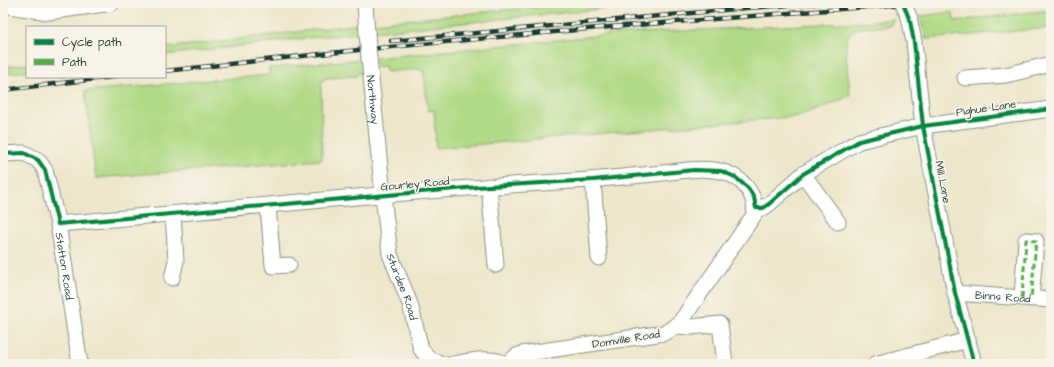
<svg xmlns="http://www.w3.org/2000/svg" width="1054" height="367" font-family="'Architects Daughter',sans-serif">
	<style>
		.green { fill: #b0da85; stroke: #688c5c }
		.lines { fill: none; stroke-linecap: round; stroke-linejoin: round }
		.minor-casing { stroke: #86927f; stroke-width: 17 }
		.minor { stroke: #fff; stroke-width: 15 }
		.rail-casing { stroke: #1f3d34; stroke-width: 4.5 }
		.rail { stroke: #f7f3e8; stroke-width: 3; stroke-dasharray: 9; stroke-linecap: butt }
		.minor-bridge-casing { stroke: #86927f; stroke-width: 17; stroke-linecap: butt }
		.minor-bridge { stroke: #fff; stroke-width: 15 }
		.quiet { stroke: #52ad45; stroke-width: 3; stroke-dasharray: 6 3; stroke-linecap: butt }
		.cycleway-casing { stroke: #f7f3e8; stroke-width: 6 }
		.cycleway { stroke: #00873e; stroke-width: 4 }
		.labels { text-anchor: middle; dominant-baseline: central; stroke-width: 3.5; stroke-linejoin: round; paint-order: stroke }
		.street-label { font-size: 11px; fill: #1f3d34; stroke: #f7f3e8 }
	</style>
	<rect width="100%" height="100%" fill="#f7f3e8"/>
	<filter id="ink" filterUnits="userSpaceOnUse"><feTurbulence type="fractalNoise" baseFrequency=".025" numOctaves="2"/><feDisplacementMap in="SourceGraphic" scale="8" xChannelSelector="R" yChannelSelector="G"/><feConvolveMatrix kernelMatrix="1 2 1 2 8 2 1 2 1" color-interpolation-filters="sRGB"/></filter>
	<filter id="wash" filterUnits="userSpaceOnUse"><feTurbulence type="fractalNoise" baseFrequency=".012" numOctaves="4" result="noise"/><feDisplacementMap in="SourceGraphic" scale="16" xChannelSelector="R" yChannelSelector="G"/><feGaussianBlur stdDeviation="0.9" result="paint"/><feColorMatrix in="noise" values="0 0 0 0 0 0 0 0 0 0 0 0 0 0 0 0 0 1.4 0 .05"/><feComposite in="paint" operator="in"/></filter>
	<g filter="url(#wash)">
		<rect width="100%" height="100%" fill="#eee6ca"/>
		<g class="green">
			<path d="M576,3H659L373,32V23Z"/>
			<path d="M1041,11H1051V28L926,39L920,16L953,12L954,21Z"/>
			<path d="M894,19L890,26L858,28L850,33L847,39L846,53L850,96L802,116L436,148L434,110L428,111L424,73L422,70L417,69L386,72L385,66L376,67L375,58L617,34L864,22Z"/>
			<path d="M360,24L361,33L316,37L165,55V48Z"/>
			<path d="M363,59L364,68L356,76L327,78L323,80L321,83L322,160L96,178L85,91L269,75V68Z"/>
			<path d="M27,64V71L3,74V67Z"/>
		</g>
	</g>
	<g filter="url(#ink)">
		<g class="lines">
			<defs>
				<g id="minor">
					<path d="M365,3L367,33"/>
					<path d="M3,5L48,12L112,3"/>
					<path d="M909,17L914,42L923,126L955,293L974,364"/>
					<path id="s1" d="M369,58L383,196L390,254L410,304L421,349L430,360L444,364"/>
					<path d="M965,78L1006,75L1051,64"/>
					<path id="s2" d="M3,154L24,153L38,160L45,170L58,224L80,364"/>
					<path d="M803,174L838,222"/>
					<path d="M593,180L599,258"/>
					<path d="M489,186L496,265"/>
					<path d="M268,206L273,266L289,265"/>
					<path d="M756,208H763L769,204L803,174L859,141L923,126L1051,109"/>
					<path d="M58,224C230,209 402,191 574,181C604,179 633,176 662,173C680,171 701,167 720,171C740,175 758,194 754,215L681,321L670,330L664,333L522,354L516,356L508,364"/>
					<path d="M172,278L176,261L173,214"/>
					<path id="s3" d="M955,293L1051,300"/>
					<path d="M1022,298L1026,240L1036,241L1031,299"/>
					<path d="M676,326L691,327L720,324L725,364"/>
					<path d="M453,364C470,361 490,356 506,364"/>
					<path d="M875,364L968,340"/>
				</g>
			</defs>
			<use href="#minor" class="minor-casing"/>
			<use href="#minor" class="minor"/>
			<defs>
				<g id="rail">
					<path d="M391,41L746,8L819,3"/>
					<path d="M165,71L358,50L598,28L918,3"/>
					<path d="M3,90L113,77"/>
				</g>
			</defs>
			<use href="#rail" class="rail-casing"/>
			<use href="#rail" class="rail"/>
			<defs>
				<g id="minor-bridge">
					<path d="M903,3L909,17"/>
					<path d="M367,33L369,58"/>
				</g>
			</defs>
			<use href="#minor-bridge" class="minor-bridge-casing"/>
			<use href="#minor-bridge" class="minor-bridge"/>
			<path class="quiet" d="M1022,298L1026,240L1036,241L1031,299"/>
			<defs>
				<g id="cycleway">
					<path d="M903,3L910,21L914,42L923,126L955,293L974,364"/>
					<path d="M3,154L24,153L38,160L45,170L58,224L489,186L593,180L694,170L721,171L735,177L748,188L754,197L756,208H763L769,204L803,174L859,141L923,126L1051,109"/>
				</g>
			</defs>
			<use href="#cycleway" class="cycleway-casing"/>
			<use href="#cycleway" class="cycleway"/>
		</g>
	</g>
	<g class="labels">
		<g class="street-label">
			<text stroke="none"><textPath href="#s1" startOffset="42">Northway</textPath></text>
			<text transform="translate(986 108) rotate(-8)">Pighue Lane</text>
			<text transform="translate(943 182) rotate(79)">Mill Lane</text>
			<text transform="translate(415 184) rotate(-5)">Gourley Road</text>
			<text stroke="none"><textPath href="#s2" startOffset="147">Statton Road</textPath></text>
			<text stroke="none"><textPath href="#s1" startOffset="232">Sturdee Road</textPath></text>
			<text stroke="none"><textPath href="#s3" startOffset="48">Binns Road</textPath></text>
			<text transform="translate(626 339) rotate(-9)">Domville Road</text>
		</g>
	</g>
	<rect width="1054" height="367" fill="none" stroke="#f7f3e8" stroke-width="16"/>
	<rect x="26" y="26" width="140" height="52" fill="#f7f3e8" stroke="#a1aaa0"/>
	<rect x="34" y="39" width="20" height="6" fill="#00873e" stroke="#a1aaa0"/>
	<text x="62" y="46" font-size="12" fill="#1f3d34">Cycle path</text>
	<rect x="34" y="59" width="20" height="6" fill="#52ad45" stroke="#a1aaa0"/>
	<text x="62" y="66" font-size="12" fill="#1f3d34">Path</text>
</svg>
